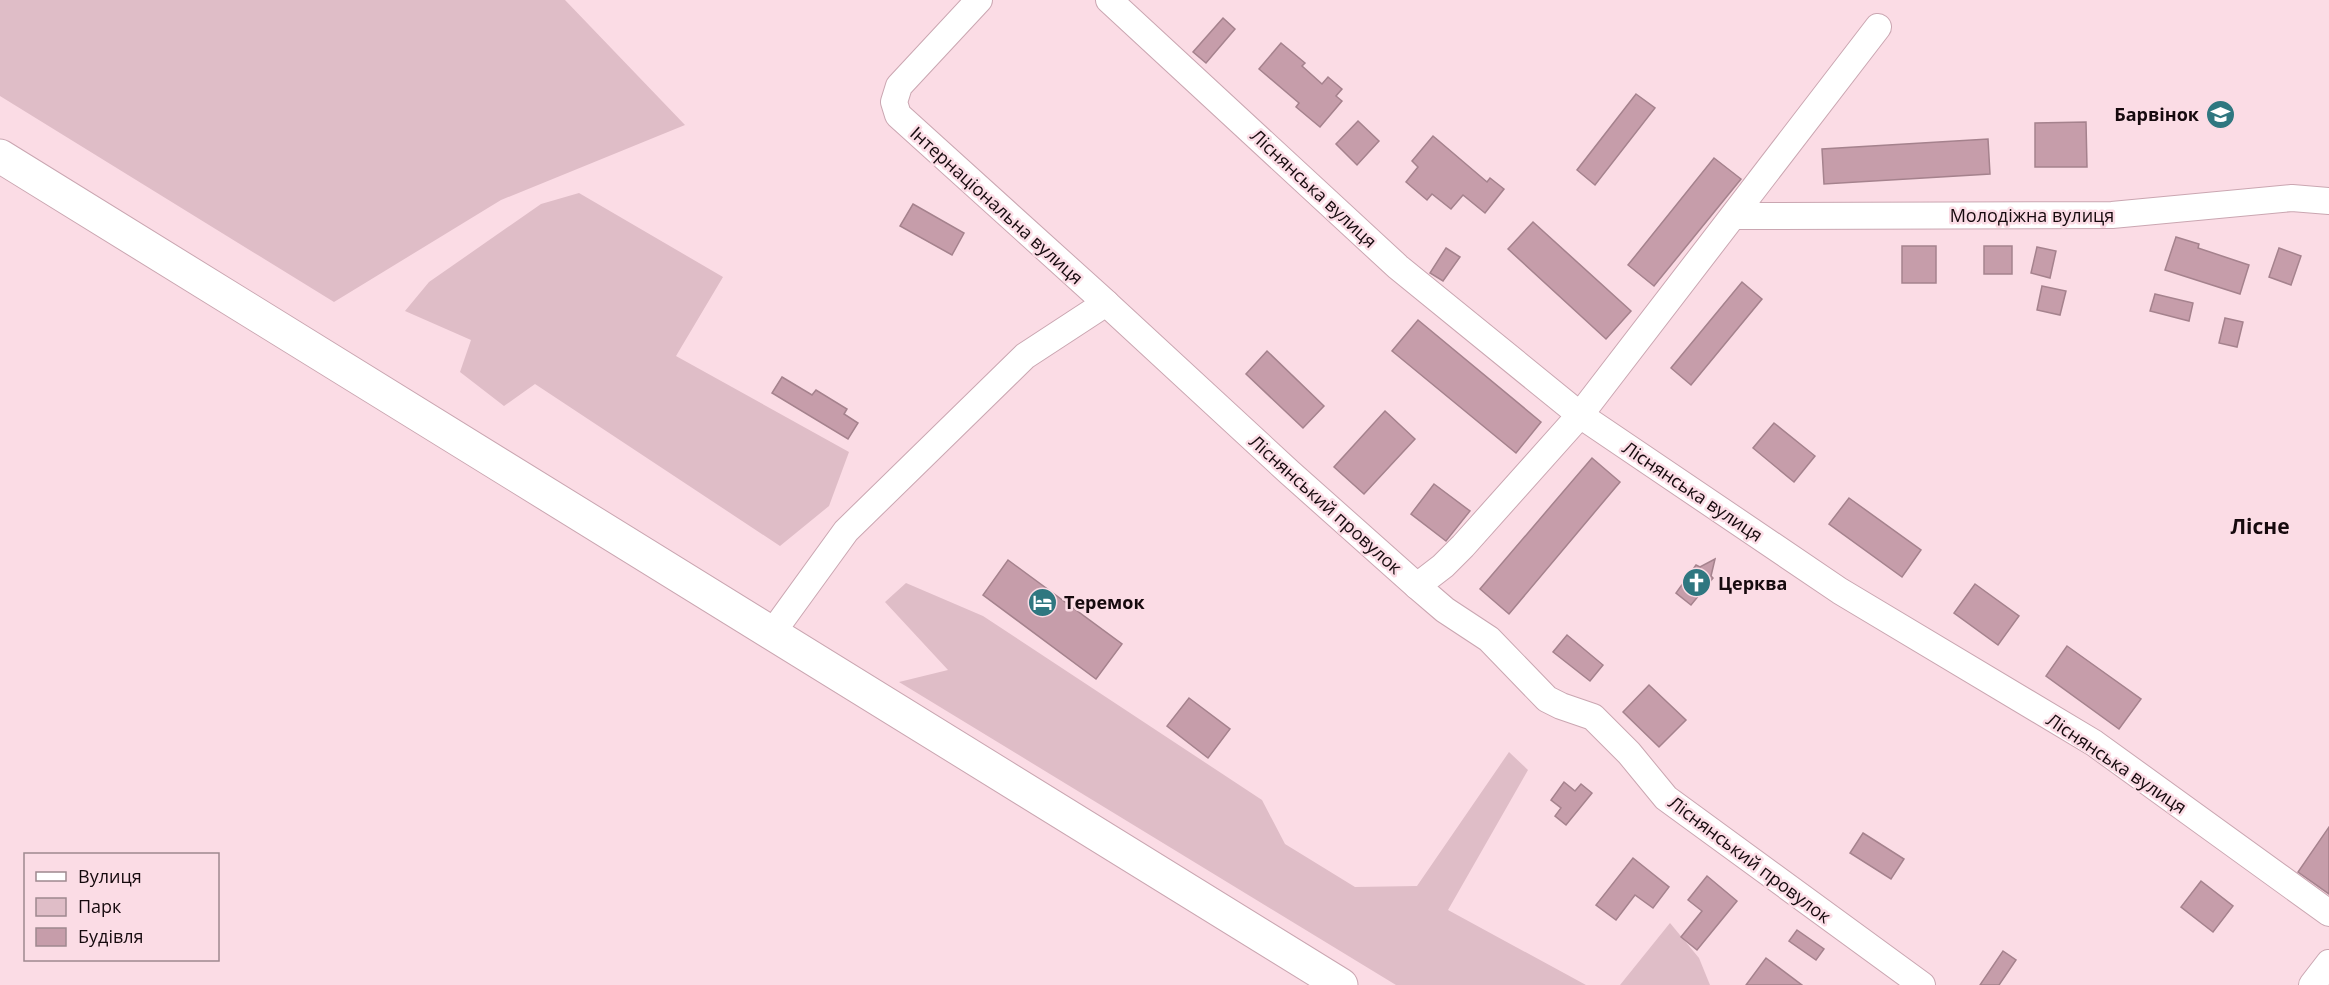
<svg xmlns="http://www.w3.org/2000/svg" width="2329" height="985" font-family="'Open Sans',sans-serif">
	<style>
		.green { fill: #dfbdc7 }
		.building { fill: #c69daa; stroke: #a5828d; stroke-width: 1.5 }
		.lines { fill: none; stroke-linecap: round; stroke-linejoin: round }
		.minor-casing { stroke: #caa6b1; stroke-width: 28 }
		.highway-casing { stroke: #caa6b1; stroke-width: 35 }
		.minor { stroke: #fff; stroke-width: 26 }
		.highway { stroke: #fff; stroke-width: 33 }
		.labels { text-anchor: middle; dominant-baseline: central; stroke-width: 5; stroke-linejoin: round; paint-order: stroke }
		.poi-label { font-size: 18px; font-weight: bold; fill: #160a0e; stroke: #fbdce5; text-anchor: start }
		.street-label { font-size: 18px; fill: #160a0e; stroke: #fbdce5 }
		.quarter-label { font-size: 21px; font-weight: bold; fill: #160a0e; stroke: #fbdce5 }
	</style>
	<rect width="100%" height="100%" fill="#fbdce5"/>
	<g class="green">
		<path d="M0,0H565L685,125L501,200L334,302L0,96Z"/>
		<path d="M579,193L723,277L676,356L849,452L829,506L780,546L535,384L504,406L460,372L471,340L405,311L429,282L541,204Z"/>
		<path d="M906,583L983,616L1262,800L1285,844L1355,887L1417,886L1509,752L1528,770L1448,910L1586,985H1396L899,682L948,670L885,602Z"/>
		<path d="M1670,923L1699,958L1710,985H1620Z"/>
	</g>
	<g class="building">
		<path d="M1223,18L1235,29L1206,63L1193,52Z"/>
		<path d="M1281,43L1305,63L1302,66L1322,84L1328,77L1342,89L1336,96L1342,101L1320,127L1296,107L1299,103L1259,69Z"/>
		<path d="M1636,94L1655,108L1595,185L1577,170Z"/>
		<path d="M1358,121L1379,141L1357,165L1336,144Z"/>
		<path d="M2086,122L2087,167H2035V123Z"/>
		<path d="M1433,136L1487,182L1490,178L1504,189L1485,213L1463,195L1451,209L1432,194L1427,200L1406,182L1418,167L1412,161Z"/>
		<path d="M1988,139L1990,174L1824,184L1822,149Z"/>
		<path d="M1714,158L1741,179L1654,286L1628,265Z"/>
		<path d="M913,204L964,233L952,255L900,226Z"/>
		<path d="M1533,222L1631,311L1606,339L1508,249Z"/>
		<path d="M2176,237L2199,244L2198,248L2249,265L2240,294L2165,270Z"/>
		<rect x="1902" y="246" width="34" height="37"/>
		<rect x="1984" y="246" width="28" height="28"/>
		<path d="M2037,247L2056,251L2050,278L2031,273Z"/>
		<path d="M1446,248L1460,257L1443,281L1430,273Z"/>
		<path d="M2279,248L2301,256L2291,285L2269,277Z"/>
		<path d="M1742,282L1762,299L1691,385L1671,368Z"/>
		<path d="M2042,286L2066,291L2060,315L2037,310Z"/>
		<path d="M2155,294L2193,303L2189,321L2150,311Z"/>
		<path d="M2225,318L2243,322L2237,347L2219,343Z"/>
		<path d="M1418,320L1541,422L1516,453L1392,351Z"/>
		<path d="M1267,351L1324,406L1303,428L1246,374Z"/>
		<path d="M782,377L812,395L816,390L847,409L844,414L858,423L848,439L772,393Z"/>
		<path d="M1385,411L1415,439L1364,494L1334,467Z"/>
		<path d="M1774,423L1815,456L1794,482L1753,448Z"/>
		<path d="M1592,458L1620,482L1509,614L1480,589Z"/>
		<path d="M1434,484L1470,511L1446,541L1411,514Z"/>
		<path d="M1849,498L1921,550L1902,577L1829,524Z"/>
		<path d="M1715,559L1711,576L1713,578L1691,605L1676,593L1696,565L1700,567Z"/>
		<path d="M1008,560L1122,644L1096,679L983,595Z"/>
		<path d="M1975,584L2019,616L1998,645L1954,613Z"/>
		<path d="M1567,635L1603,665L1590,681L1553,652Z"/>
		<path d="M2067,646L2141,699L2119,729L2046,676Z"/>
		<path d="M1649,685L1686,720L1659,747L1623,712Z"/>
		<path d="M1189,698L1230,729L1208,758L1167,726Z"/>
		<path d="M1564,782L1575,791L1581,784L1592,793L1566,825L1555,816L1561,808L1551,800Z"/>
		<path d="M2329,827V894L2298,872Z"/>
		<path d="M1863,833L1904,859L1891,879L1850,853Z"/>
		<path d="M1633,858L1669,887L1653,908L1635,895L1616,920L1596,905Z"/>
		<path d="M1707,876L1737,901L1697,950L1681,937L1702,911L1688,900Z"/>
		<path d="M2201,881L2233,906L2213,932L2181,907Z"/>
		<path d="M1797,930L1824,949L1816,960L1789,941Z"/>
		<path d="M2003,951L2016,960L1999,985H1980Z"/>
		<path d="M1766,958L1802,985H1746Z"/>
	</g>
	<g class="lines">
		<defs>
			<g id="minor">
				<path d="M979,0L899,86L894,102L898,115L1106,303"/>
				<path d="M1109,0L1398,267L1580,415L1840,591L2094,743L2329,913"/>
				<path d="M1734,216L2112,215L2292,198L2329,201"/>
				<path d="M1417,586L1443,566L1463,546L1580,415L1878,27"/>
				<path d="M772,633L846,531L1025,356L1106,303L1289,472L1417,586L1445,610L1489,639L1547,699L1561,706L1593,717L1629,753L1666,798L1922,985"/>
				<path d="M2312,985L2329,963"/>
			</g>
			<path id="highway" d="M0,156L1341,985"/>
		</defs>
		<use href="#minor" class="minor-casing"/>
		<use href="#highway" class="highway-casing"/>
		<use href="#minor" class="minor"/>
		<use href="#highway" class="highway"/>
	</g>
	<defs>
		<symbol id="school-disc" viewBox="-11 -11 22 22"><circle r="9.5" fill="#2f7780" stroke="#fbdce5"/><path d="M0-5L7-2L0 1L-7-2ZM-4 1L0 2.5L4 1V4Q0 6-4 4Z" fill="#fff"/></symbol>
		<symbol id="church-disc" viewBox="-11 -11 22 22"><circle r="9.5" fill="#2f7780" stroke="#fbdce5"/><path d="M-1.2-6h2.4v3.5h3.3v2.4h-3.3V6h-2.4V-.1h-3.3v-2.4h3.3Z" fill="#fff"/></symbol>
		<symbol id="hotel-disc" viewBox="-11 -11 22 22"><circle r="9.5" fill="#2f7780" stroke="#fbdce5"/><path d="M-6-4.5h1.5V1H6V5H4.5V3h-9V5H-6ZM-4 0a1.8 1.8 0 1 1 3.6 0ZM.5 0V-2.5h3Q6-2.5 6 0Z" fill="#fff"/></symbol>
	</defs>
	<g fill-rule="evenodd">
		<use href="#school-disc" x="2204" y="98" width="33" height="33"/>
		<use href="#church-disc" x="1680" y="566" width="33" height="33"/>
		<use href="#hotel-disc" x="1026" y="586" width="33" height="33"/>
	</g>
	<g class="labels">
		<g class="poi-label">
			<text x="2199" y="114" text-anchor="end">Барвінок</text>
			<text x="1718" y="583">Церква</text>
			<text x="1064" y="602">Теремок</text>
		</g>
		<g class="street-label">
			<text transform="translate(1314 188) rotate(43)">Ліснянська вулиця</text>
			<text transform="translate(997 205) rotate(42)">Інтернаціональна вулиця</text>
			<text x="2032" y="215">Молодіжна вулиця</text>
			<text transform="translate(1693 491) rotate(34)">Ліснянська вулиця</text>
			<text transform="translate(1326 504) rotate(42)">Ліснянський провулок</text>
			<text transform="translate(2117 763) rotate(34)">Ліснянська вулиця</text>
			<text transform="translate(1750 859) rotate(37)">Ліснянський провулок</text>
		</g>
		<g class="quarter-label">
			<text x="2260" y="526">Лісне</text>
		</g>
	</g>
	<rect x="24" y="853" width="195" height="108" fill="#fbdce5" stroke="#9f888f" stroke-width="1.5"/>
	<rect x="36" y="872" width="30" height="9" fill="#ffffff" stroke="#9f888f" stroke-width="1.5"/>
	<text x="78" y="883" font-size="18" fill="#160a0e">Вулиця</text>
	<rect x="36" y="898" width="30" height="18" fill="#dfbdc7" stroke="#9f888f" stroke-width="1.5"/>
	<text x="78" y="913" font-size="18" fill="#160a0e">Парк</text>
	<rect x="36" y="928" width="30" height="18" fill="#c69daa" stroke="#9f888f" stroke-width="1.5"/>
	<text x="78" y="943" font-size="18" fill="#160a0e">Будівля</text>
</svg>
